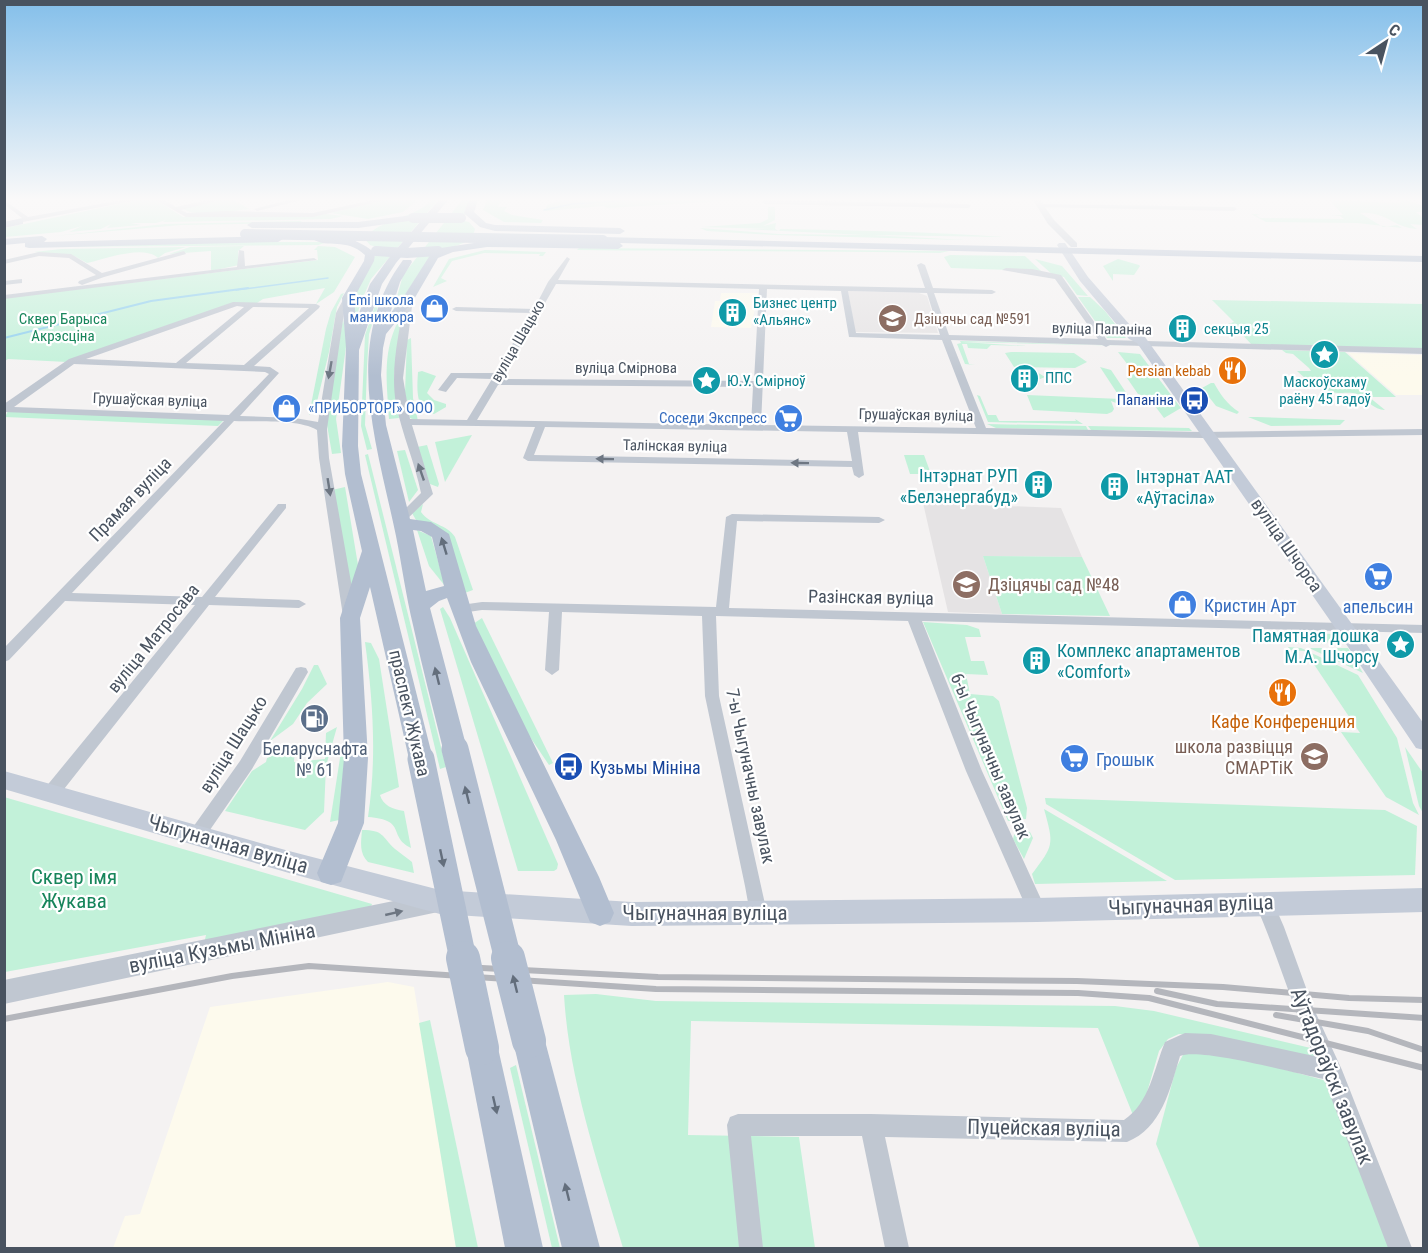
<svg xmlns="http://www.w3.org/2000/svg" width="1428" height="1253" font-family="'Roboto Condensed',sans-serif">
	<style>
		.commercial { fill: #fdfaed }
		.education { fill: #e5e3e4 }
		.green { fill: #c2f1d9 }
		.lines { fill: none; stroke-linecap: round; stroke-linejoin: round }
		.stream-far1 { stroke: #8ecfee; stroke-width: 1.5 }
		.stream { stroke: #8ecfee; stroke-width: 2 }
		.minor { fill: #c0c7d1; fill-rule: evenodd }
		.tertiary { fill: #c0c7d1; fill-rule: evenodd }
		.secondary { fill: #c3cbd8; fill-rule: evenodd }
		.primary { fill: #b2bed0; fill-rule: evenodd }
		.rail { stroke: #b4b6bc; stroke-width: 6 }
		.primary-bridge-far2 { stroke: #b2bed0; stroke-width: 10 }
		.primary-bridge-far1 { stroke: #b2bed0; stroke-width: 27 }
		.primary-bridge { stroke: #b2bed0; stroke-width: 34 }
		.oneway { fill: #6d7682 }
		.oneway2 { fill: #636e7c }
		.labels { text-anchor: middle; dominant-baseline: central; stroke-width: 4.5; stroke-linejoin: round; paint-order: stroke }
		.far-shop-label { font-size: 15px; fill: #366cbe; stroke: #fff; text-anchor: end }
		.far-culture-label { font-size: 15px; fill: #0d838f; stroke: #fff; text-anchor: start }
		.far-park-label { font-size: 15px; fill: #17855b; stroke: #fff }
		.far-education-label { font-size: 15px; fill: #785e54; stroke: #fff; text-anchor: start }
		.far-street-label { font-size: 15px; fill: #495360; stroke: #fff }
		.far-food-label { font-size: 15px; fill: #c56008; stroke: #fff; text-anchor: end }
		.far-transit-label { font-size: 15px; fill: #164399; stroke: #fff; text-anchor: end }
		.culture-label { font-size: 18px; fill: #0d838f; stroke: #fff; text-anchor: end }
		.street-label { font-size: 18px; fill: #495360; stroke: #fff }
		.education-label { font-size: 18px; fill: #785e54; stroke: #fff; text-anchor: start }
		.shop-label { font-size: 18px; fill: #366cbe; stroke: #fff; text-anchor: start }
		.food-label { font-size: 18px; fill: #c56008; stroke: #fff }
		.service-label { font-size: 18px; fill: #4e5e75; stroke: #fff }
		.transit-label { font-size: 18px; fill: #164399; stroke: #fff; text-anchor: start }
		.near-street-label { font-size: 21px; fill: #495360; stroke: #fff }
		.near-park-label { font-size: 21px; fill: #17855b; stroke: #fff }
	</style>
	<rect width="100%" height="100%" fill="#f4f2f2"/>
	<g class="commercial">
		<path d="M721,293H758L751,328L711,327L715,301H720Z"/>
		<path d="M1348,353L1423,355V395H1396Z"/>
		<path d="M388,982L414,987L456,1248H113L125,1216L140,1214L210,1007Z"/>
	</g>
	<g class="education">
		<path d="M848,291L919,293L927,296L938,333L855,332Z"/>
		<path d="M923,503L1061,508L1082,557L983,556L1002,614L948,612Z"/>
	</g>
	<g class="green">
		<path d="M138,200H156L183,217L326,214L343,216L331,219L163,222L166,220L156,223H131L141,225L107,228L111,224L101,229L69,232L82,226L61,232L5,237V228Z"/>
		<path d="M222,200H234L249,209C228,211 201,220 182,208Z"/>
		<path d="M386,200H417L403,212L368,219L331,213Z"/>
		<path d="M432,200H438L371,279L361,302L355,322L352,298L379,248L370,245L365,239C379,218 413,220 432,200Z"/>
		<path d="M462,200H471L467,215H462L460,220L469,222L475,229C471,248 445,245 433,256C422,266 402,301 392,315L403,275Z"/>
		<path d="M487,200H501L498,207H507L504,211L512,215L543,220L541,223L504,222L483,210Z"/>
		<path d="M562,200H741L608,208L603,206L545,211L547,205Z"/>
		<path d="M1329,200L1401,203L1400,200L1412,201H1409L1423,206V212H1416L1423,218V225L1410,224L1417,229C1394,228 1386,211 1360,213L1383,227L1397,225L1402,228L1357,223L1266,222L1251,214H1260L1256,215L1260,218L1344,219L1340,216L1330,215H1343Z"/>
		<path d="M768,207H775V220L763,226L776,223L775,229L779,231L780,229C854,230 932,232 1004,237L870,235L966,240L773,235L707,231L700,228L779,234L865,235L743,229H770L701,227L760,223L768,219Z"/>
		<path d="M302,221L299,223L181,225L54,236L165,224Z"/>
		<path d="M209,242H328L318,245L44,247Z"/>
		<path d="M244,246L238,251L239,265L211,271V251L169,254L190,247Z"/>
		<path d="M318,246L335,247L355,257L334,292L316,304L325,288L263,299L257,303H236L67,362L8,359L5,361V298L318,260L317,250H314Z"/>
		<path d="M186,247L165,253L158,258C144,244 105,259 87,263L74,256L34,252L61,249Z"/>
		<path d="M579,248L949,251L940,253C819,250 698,252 577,250Z"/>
		<path d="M485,250L546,252L543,256H539L540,254L484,253L452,261L441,278L447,281L433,287L449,259Z"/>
		<path d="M950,255L1025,256L1041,271L951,268L944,257Z"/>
		<path d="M1035,259L1062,266L1088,296L1077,295L1064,277L1053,275Z"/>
		<path d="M1118,259L1139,265L1140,266L1134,275L1113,274V281L1103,266Z"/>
		<path d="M344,293L337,307L329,352L315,410L309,415L326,329L331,312L341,294Z"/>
		<path d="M378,297H381L369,334L367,367L365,425L372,449L367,450L361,426L365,335Z"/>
		<path d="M1078,297H1090L1105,311L1126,338H1107Z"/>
		<path d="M1212,300L1423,304V349L1252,345L1236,328L1222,326L1234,322Z"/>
		<path d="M402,314L394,375L399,418L389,419C387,380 381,350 402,314Z"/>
		<path d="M343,319L347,340L336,419L341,453L332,454L326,419Z"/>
		<path d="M411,338L413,398L418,421L410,418L405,393L407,340Z"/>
		<path d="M960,341L1133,346L962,342L1028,346L991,345L987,349L968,348L967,344H962L969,364L975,365L965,364L957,344L961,343Z"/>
		<path d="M1282,350L1345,352L1396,397H1369L1385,410C1374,410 1366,399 1357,394C1352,392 1343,393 1338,393C1321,392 1309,382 1297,371H1311L1309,368L1293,354L1286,353Z"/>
		<path d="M1011,352L1074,353L1087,362L1075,368L1014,367L1005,353Z"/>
		<path d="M1118,352L1140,354L1181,408L1164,418L1149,398L1138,394L1127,378L1134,373Z"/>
		<path d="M1100,367L1111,370L1129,397L1121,405L1111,401L1114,409L1112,412L1107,414L1033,410L1027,395L1121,399Z"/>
		<path d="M1013,369H1032L1045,377L1038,380L1039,384L1028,390H1022L1031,387L1028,381H1019Z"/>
		<path d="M422,371L436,376L427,393L434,400L446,404V407L434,414C415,410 417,389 418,372Z"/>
		<path d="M1211,383H1214C1220,394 1227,404 1239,412L1237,414L1216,406L1202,388Z"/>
		<path d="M977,395L980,396L988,415H996L999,421H1076L1075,419L1083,424L988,422Z"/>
		<path d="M8,411L224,420L218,426L5,417Z"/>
		<path d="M1248,417H1257L1345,420L1340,425L1271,426Z"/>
		<path d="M987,424L1086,426L1088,430L996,428Z"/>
		<path d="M1088,426L1189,428L1192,431L1091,430Z"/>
		<path d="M472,435L445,482L435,442Z"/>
		<path d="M427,445L439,484L438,487L430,484L417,447Z"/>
		<path d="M405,450L418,490L409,502L397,451Z"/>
		<path d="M368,454L446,767L440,769L365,455Z"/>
		<path d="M904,455H924L931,474H910Z"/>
		<path d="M345,487L359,571L351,593L332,490Z"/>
		<path d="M423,504L421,512C430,525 447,524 455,537L473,590L462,594L431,524L416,520L412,513Z"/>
		<path d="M417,530L431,536L445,586L429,566Z"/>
		<path d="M983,556L1082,557L1110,616L1002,614Z"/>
		<path d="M443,607L450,618L558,864L557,869L554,871H518L440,609Z"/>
		<path d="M482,618L553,763L549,765L511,709L473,624Z"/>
		<path d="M923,622L967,625L979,629L981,637H965L971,661H984L988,675L966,674L970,694L993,696L999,701L1027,808L1026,819L1008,821Z"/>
		<path d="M1274,632L1334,634L1326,644L1281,643Z"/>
		<path d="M365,642L371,643L379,659L399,787L380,795C383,806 393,809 404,811L411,848C387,836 408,820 368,817C377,757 373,701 365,642Z"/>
		<path d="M1288,647L1301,648L1358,675L1397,738L1413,803L1419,815L1386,797L1341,732L1360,733L1305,651L1290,650Z"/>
		<path d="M1309,648H1348L1363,673Z"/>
		<path d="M314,665H318L327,684L307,703L293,724L270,741L302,689Z"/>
		<path d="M337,727L326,766L324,812L305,830L225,811L252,771L266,762L267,758L295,746L294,762L325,759L326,733Z"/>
		<path d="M347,731L339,820L330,822L340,758Z"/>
		<path d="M1405,747L1423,773V813L1419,806Z"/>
		<path d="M4,797L372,904L370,909L204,944L206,935L5,972Z"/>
		<path d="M1045,798L1385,810L1417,826L1415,875L1175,880L1046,804Z"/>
		<path d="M1044,809L1167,881L1035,884L1032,874C1054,845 1054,845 1044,809Z"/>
		<path d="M362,830C384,830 381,836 395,849C400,853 406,857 412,862L414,873L368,862C359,853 361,842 362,830Z"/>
		<path d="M1020,830L1030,832L1033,838L1024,859L1013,839L1014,835Z"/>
		<path d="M596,994L656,1001L1115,1006L1154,1011L1315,1049L1320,1062L1203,1036L1179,1034L1168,1039L1159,1051L1143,1106L1135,1120L1098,1028L691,1021L688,1135L799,1137L815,1248H623C599,1166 569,1081 564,995Z"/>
		<path d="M430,1020L478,1248H456L419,1023Z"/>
		<path d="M1216,1051L1327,1081L1389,1248H1200L1156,1144L1176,1068L1184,1053Z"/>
		<path d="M516,1065L560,1248H552L510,1068Z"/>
	</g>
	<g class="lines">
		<g class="stream-far1">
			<path d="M544,210L572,204L630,200"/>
			<path d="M236,290L328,278"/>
		</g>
		<path class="stream" d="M4,338L151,301L248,288"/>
		<g class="minor">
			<path d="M4,200L28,217L122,200H138L7,225L5,222L22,218L4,204Z"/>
			<path d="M156,200H164L176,207L208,200H222L181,210L187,213L226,211L313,213L373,200H386L313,217H186Z"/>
			<path d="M289,200H302L257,211L254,209Z"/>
			<path d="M764,200L968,204L971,206L968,208L765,204L762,202Z"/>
			<path d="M1040,204L1234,207L1237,209L1234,211L1038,207Z"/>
			<path d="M239,250L244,251L245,266L314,258L317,260L4,299V295L237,267Z"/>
			<path d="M184,251L186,254L104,277L82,285L78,283L79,281L96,275L69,258L39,256L4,264V260L39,252L71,254L102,273Z"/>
			<path d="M567,257L570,259L558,280L925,288L917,265L921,263L925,265L933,288L992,290L996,292L992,294L934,293L949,335L1098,339L1055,279L1002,270L1006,268L1032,269L1061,275L1107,340L1424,348V354L1110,345L1106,347L1102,345L951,340L986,428L1203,432L1424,429V435L1203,438L858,432L864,475L859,478L854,475L852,467L528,461L523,458L535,427L412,425L433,494L405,521H397L395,519L421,493C415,463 402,434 396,404C390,369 399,333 405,298L409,296L413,298L403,378L410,419L467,420L492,379L457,378L446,392L438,390L451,373H495L531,313L456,311L452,309L456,307L534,309L548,282ZM556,284L759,289L754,381L501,379ZM767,289L841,291L849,337L942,340L976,428L761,425ZM848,291L927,293L940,335L856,333ZM498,385L753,387L751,425L477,420ZM545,427L847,432L852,461L534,455Z"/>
			<path d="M22,279V283L4,285V281Z"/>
			<path d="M345,296L352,298L344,313L327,429L329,458L357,616L350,620L343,616L319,458L317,430C299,419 257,422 234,421L72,593L202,597L278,504H286V508L215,597L299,600L306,604L299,608L209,605L57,798L51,800L45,798L43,793L45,788L195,605L65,601L9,660L4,662V648L224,421L4,412V404L69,359L233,302L316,304L320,306L319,308L254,366L270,367L279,373L240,416L295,418L318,422L336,313ZM237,306L244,307L176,363L86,359ZM253,307L309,308L244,365L186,363ZM74,364L265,372L269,374L229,415L14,407Z"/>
			<path d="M732,514L879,517L885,520L879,523L737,521L729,608L1424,625V633L922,621L982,771L1046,910L1044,916L1037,918L1030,916L966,771L908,621L716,616L719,696L767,913L765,919L758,921L751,919L745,886L705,696L702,616L562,612L559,670L552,675L545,670L549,612L482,610L461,613L454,609L461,605L482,602L716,607L726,517Z"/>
			<path d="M301,667L306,668L308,672L252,769L203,840L197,842L191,840L188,835L191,830L240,761L296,668Z"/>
			<path d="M1264,895L1271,897L1284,927L1313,1007L1342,1070L1412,1248H1388L1324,1079C1297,1074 1200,1047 1180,1056C1170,1089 1162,1128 1127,1142L885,1137L909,1248H885L862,1136H751L763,1248H739L727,1125L730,1117L738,1114H871L1124,1120C1150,1103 1154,1068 1165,1042L1185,1033L1211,1034L1314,1056C1292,1006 1277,953 1255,903L1257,897Z"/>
		</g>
		<g class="tertiary">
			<path d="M1033,200H1040L1054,220L1077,243V247H1071L1048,224Z"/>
			<path d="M438,892L446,895L449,902L446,909L438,912L4,1004V980Z"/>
		</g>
		<g class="secondary">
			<path d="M1059,243H1065L1088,277L1137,333L1145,337L1424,724V750L1416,748L1338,632L1137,343L1129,339L1080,281L1057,245Z"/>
			<path d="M4,771L289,851L440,890L632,902L1037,898L1424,888V912L1037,922L632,926L440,914L289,873L4,789Z"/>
		</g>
		<g class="primary">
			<path d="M439,200H448L396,263L382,284L359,350L358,446L361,474L433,759L430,766L421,769L412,766L409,759L370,587L360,618L368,758L364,823L341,882L331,885L321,882L317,873L338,823L344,758L340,618L362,551L345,474L342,446L346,348L342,298L364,261L365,255C346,237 327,249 313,239C328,228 364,241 375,254L374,261L354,298L356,321L370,284L388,259Z"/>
			<path d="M469,200H478L474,212L486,223L495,225L620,228L625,231L620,234L495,231L480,227L466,215L464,213Z"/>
			<path d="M413,215L416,216V220L358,228H252L247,225L252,222H358Z"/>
			<path d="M20,219L23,220V224L4,228V222Z"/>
			<path d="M42,236L47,239L44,242L278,236L283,239L278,242L29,248L25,247V243L4,245V239Z"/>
			<path d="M603,237L1424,256V262L620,243L623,246L618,249L487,247L453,252L438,258L413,301L386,334L383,348L381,375L386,425L410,519L431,522L449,534L476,626L599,877L614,913L610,922L600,926L590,922L556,840L471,662L447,598L439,601L430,608L467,749L464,756L455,758L446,756L443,749C433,708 422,667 413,625C406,596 402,566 396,536C377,444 341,344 403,260H411L412,262L400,282L390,314L404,296L434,249L487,241L601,243L598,240ZM413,530L421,531L432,537L444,586L426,591Z"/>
			<path d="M529,1025L541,1029L545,1041L600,1248H562L513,1041L517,1029Z"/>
			<path d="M482,1032L494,1036L498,1048L543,1248H505L466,1048L470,1036Z"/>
		</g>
		<g class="rail">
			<path d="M482,968L658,977L1077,981L1223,987L1349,998L1424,1000"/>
			<path d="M1157,991L1217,1004L1424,1018"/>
			<path d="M1276,1015L1368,1031L1424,1050"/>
			<path d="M4,1019L232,976L309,966L656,989L1078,993L1149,998L1424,1068"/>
		</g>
		<g class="primary-bridge-far2">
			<path d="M413,218H461"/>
			<path d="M245,234L603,240"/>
			<path d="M376,251L407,253L438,251"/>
		</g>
		<g class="primary-bridge-far1">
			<path d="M455,749L508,959"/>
			<path d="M421,759L463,959"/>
		</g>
		<g class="primary-bridge">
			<path d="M463,958L482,1048"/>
			<path d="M508,958L529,1041"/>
		</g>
	</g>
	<defs><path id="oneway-solid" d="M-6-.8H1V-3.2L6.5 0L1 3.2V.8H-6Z" transform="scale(1.5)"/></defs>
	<g class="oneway">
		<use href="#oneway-solid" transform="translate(330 370) rotate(100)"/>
		<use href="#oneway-solid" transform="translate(605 459) rotate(-179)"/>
		<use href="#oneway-solid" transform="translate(800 463) rotate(-179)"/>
		<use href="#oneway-solid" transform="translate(421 472) rotate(-109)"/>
		<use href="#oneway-solid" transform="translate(329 487) rotate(81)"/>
		<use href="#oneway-solid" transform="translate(394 913) rotate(-13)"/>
	</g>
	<g class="oneway2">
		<use href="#oneway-solid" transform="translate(444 546) rotate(-107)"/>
		<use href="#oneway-solid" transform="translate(437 676) rotate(-104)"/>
		<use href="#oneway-solid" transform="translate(467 795) rotate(-104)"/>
		<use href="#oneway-solid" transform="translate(442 858) rotate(78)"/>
		<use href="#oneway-solid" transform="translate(515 984) rotate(-104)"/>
		<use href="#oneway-solid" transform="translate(495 1105) rotate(77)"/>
		<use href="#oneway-solid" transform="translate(567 1192) rotate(-104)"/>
	</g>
	<linearGradient id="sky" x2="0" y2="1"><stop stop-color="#84bfea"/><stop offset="0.53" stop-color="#faf9f9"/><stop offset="1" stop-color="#faf9f9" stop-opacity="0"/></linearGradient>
	<rect width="1428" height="376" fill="url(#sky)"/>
	<defs>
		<symbol id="shop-disc" viewBox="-11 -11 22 22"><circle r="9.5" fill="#3f7fe0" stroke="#fff"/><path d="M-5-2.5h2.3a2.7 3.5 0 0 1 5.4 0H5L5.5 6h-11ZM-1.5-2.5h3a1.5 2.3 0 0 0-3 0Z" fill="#fff"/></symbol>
		<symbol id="building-disc" viewBox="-11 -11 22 22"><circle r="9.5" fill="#0f9aa8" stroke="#fff"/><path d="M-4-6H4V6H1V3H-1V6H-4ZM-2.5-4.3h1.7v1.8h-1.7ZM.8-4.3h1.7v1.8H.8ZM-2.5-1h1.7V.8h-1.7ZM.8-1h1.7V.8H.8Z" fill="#fff"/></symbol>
		<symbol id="school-disc" viewBox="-11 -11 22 22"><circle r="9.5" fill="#8d6e63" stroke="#fff"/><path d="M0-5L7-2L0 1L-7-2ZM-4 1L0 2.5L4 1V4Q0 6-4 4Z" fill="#fff"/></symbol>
		<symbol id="sight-disc" viewBox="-11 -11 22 22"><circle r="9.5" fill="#0f9aa8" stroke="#fff"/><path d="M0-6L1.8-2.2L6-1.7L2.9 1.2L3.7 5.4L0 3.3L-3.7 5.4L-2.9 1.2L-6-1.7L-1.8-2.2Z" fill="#fff"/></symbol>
		<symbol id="restaurant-disc" viewBox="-11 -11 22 22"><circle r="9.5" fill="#e8710a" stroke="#fff"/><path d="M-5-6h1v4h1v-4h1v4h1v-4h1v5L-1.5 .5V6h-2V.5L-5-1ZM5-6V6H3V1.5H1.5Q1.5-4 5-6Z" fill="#fff"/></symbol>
		<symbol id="bus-disc" viewBox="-11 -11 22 22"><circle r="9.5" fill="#1a4fb4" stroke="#fff"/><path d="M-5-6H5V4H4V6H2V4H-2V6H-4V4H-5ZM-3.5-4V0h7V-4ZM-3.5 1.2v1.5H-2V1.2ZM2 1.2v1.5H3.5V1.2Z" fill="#fff"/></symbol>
		<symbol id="supermarket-disc" viewBox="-11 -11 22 22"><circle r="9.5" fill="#3f7fe0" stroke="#fff"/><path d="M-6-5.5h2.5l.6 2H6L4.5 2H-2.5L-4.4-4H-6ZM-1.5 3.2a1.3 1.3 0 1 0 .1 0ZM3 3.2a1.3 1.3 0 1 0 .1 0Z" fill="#fff"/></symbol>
		<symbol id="fuel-disc" viewBox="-11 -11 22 22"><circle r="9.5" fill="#5c6f8a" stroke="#fff"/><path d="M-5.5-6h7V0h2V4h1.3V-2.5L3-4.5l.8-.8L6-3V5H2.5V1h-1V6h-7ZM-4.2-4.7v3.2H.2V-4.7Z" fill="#fff"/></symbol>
	</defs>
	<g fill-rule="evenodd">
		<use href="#shop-disc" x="418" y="292" width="33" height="33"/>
		<use href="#building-disc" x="716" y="296" width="33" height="33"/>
		<use href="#school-disc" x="876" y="302" width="33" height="33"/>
		<use href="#building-disc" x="1166" y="312" width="33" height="33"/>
		<use href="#sight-disc" x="1308" y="338" width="33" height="33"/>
		<use href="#restaurant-disc" x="1216" y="354" width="33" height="33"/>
		<use href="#building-disc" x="1008" y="362" width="33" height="33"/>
		<use href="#sight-disc" x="690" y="364" width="33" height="33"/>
		<use href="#bus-disc" x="1178" y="384" width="33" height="33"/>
		<use href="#shop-disc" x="270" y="392" width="33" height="33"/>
		<use href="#supermarket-disc" x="772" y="402" width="33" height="33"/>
		<use href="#building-disc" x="1022" y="468" width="33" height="33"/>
		<use href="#building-disc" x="1098" y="470" width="33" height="33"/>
		<use href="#supermarket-disc" x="1362" y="560" width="33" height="33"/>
		<use href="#school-disc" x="950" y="568" width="33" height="33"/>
		<use href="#shop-disc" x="1166" y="588" width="33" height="33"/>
		<use href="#sight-disc" x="1384" y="628" width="33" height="33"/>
		<use href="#building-disc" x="1020" y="644" width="33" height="33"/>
		<use href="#restaurant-disc" x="1266" y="676" width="33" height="33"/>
		<use href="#fuel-disc" x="298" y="702" width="33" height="33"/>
		<use href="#school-disc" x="1298" y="740" width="33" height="33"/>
		<use href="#supermarket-disc" x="1058" y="742" width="33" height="33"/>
		<use href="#bus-disc" x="552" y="750" width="33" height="33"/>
	</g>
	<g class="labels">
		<g class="far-shop-label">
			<text x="414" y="300">Emi школа<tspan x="414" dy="17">маникюра</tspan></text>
			<text x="308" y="408" text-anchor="start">«ПРИБОРТОРГ» ООО</text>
			<text x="767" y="418">Соседи Экспресс</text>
		</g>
		<g class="far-culture-label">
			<text x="753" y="303">Бизнес центр<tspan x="753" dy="17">«Альянс»</tspan></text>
			<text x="1204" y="329">секцыя 25</text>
			<text x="1045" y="378">ППС</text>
			<text x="727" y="381">Ю.У. Смірноў</text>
			<text x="1325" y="382" text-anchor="middle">Маскоўскаму<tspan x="1325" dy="17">раёну 45 гадоў</tspan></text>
		</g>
		<g class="far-park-label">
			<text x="63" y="319">Сквер Барыса<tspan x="63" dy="17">Акрэсціна</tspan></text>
		</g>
		<g class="far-education-label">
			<text x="914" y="319">Дзіцячы сад №591</text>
		</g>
		<g class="far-street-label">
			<text transform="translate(1102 329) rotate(1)">вуліца Папаніна</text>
			<text transform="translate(518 341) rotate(-60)">вуліца Шацько</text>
			<text x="626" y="368">вуліца Смірнова</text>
			<text transform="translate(150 400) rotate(2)">Грушаўская вуліца</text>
			<text transform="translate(916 415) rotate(1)">Грушаўская вуліца</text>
			<text transform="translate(675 446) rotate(1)">Талінская вуліца</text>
		</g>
		<g class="far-food-label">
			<text x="1211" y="371">Persian kebab</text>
		</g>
		<g class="far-transit-label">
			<text x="1174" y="400">Папаніна</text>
		</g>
		<g class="culture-label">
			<text x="1018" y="475">Інтэрнат РУП<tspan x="1018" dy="21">«Белэнергабуд»</tspan></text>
			<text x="1136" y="476" text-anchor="start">Інтэрнат ААТ<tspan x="1136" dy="21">«Аўтасіла»</tspan></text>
			<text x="1379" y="635">Памятная дошка<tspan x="1379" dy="21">М.А. Шчорсу</tspan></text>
			<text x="1057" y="650" text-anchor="start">Комплекс апартаментов<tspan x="1057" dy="21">«Comfort»</tspan></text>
		</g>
		<g class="street-label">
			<text transform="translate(130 499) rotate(-46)">Прамая вуліца</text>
			<text transform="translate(1287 545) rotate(55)">вуліца Шчорса</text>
			<text transform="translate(871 597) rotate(1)">Разінская вуліца</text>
			<text transform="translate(153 638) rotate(-51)">вуліца Матросава</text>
			<text transform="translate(410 713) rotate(77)">праспект Жукава</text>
			<text transform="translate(233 744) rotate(-58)">вуліца Шацько</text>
			<text transform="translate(991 756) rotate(67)">6-ы Чыгуначны завулак</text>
			<text transform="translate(751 776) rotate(78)">7-ы Чыгуначны завулак</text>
		</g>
		<g class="education-label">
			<text x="988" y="584">Дзіцячы сад №48</text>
			<text x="1293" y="746" text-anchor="end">школа развіцця<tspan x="1293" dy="21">СМАРТіК</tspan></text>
		</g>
		<g class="shop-label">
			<text x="1204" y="605">Кристин Арт</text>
			<text x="1378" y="606" text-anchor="middle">апельсин</text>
			<text x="1096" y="759">Грошык</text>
		</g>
		<g class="food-label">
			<text x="1283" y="721">Кафе Конференция</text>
		</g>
		<g class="service-label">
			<text x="315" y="748">Беларуснафта<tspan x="315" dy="21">№ 61</tspan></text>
		</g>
		<g class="transit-label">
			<text x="590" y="767">Кузьмы Мініна</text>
		</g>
		<g class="near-street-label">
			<text transform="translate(228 844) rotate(16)">Чыгуначная вуліца</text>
			<text transform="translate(1191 905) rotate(-2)">Чыгуначная вуліца</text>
			<text x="705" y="913">Чыгуначная вуліца</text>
			<text transform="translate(222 948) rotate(-11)">вуліца Кузьмы Мініна</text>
			<text transform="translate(1332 1076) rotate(68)">Аўтадораўскі завулак</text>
			<text transform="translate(1044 1128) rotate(1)">Пуцейская вуліца</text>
		</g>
		<g class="near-park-label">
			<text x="74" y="877">Сквер імя<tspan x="74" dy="24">Жукава</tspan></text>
		</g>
	</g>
	<rect width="1428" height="1253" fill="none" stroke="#495360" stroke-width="12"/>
	<g transform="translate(1386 42) rotate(36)" stroke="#ffffff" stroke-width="4.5" paint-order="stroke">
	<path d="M0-4.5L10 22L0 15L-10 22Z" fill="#495360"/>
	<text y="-9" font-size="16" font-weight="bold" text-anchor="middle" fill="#495360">С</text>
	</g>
</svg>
